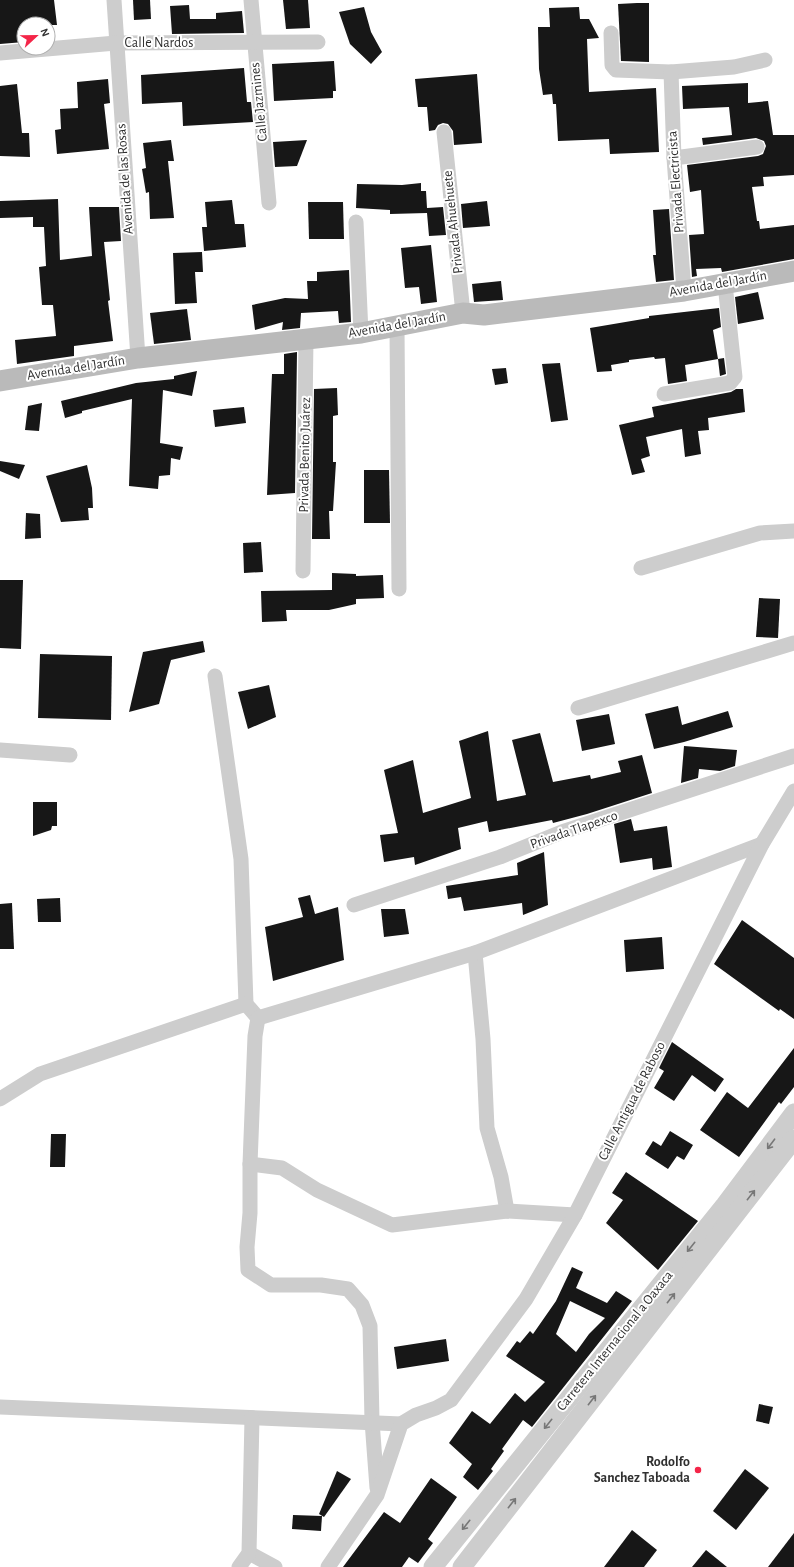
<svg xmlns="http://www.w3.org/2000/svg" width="794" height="1567" font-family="'Alegreya Sans',sans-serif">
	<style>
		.building { fill: #171717; fill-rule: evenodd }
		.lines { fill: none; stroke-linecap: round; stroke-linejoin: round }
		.minor { stroke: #cdcdcd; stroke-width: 15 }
		.tertiary { stroke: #cdcdcd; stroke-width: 19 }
		.secondary { stroke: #bababa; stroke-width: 21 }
		.oneway { stroke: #777 }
		.poi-dot { fill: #f42548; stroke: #fff; stroke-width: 1.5 }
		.labels { text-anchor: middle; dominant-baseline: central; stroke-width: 4; stroke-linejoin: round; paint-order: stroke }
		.street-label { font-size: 14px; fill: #303030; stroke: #fff }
		.poi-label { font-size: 14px; font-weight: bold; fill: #303030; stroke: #fff; text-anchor: end }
	</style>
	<rect width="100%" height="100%" fill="#fff"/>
	<g class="building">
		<path d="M0,0H54L57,25H51L52,39L48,40V24H24V42L0,44Z"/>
		<path d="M133,0H150L151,19L134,20Z"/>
		<path d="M283,0H308L310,28L286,29Z"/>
		<path d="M637,3H649V62L621,61L618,4Z"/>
		<path d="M189,5L190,19H216V13L242,11L244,33L172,34L170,6Z"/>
		<path d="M364,7L371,32L382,52L371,64L350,44L339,12Z"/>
		<path d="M579,7L580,19H589L599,38L587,39L589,92L656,88L659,152L610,154L609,139L558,141L556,104H553L552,94L543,95L539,69L538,27H550L549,8Z"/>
		<path d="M334,61L336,91H333V98L274,101L272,64Z"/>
		<path d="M244,68L247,102H251L253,122L183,126L182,102L142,104L141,75Z"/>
		<path d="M477,74L482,143L454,145L453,131L448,124L443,123L438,125L435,130L429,131L427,107H418L415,79Z"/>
		<path d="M108,79L110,103L104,104L109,149L57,154L55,130L61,129L60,109L78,108L77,82Z"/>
		<path d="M748,83V103L768,101L773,135H794V175L763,177L764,186L752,187L757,221H759L760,229L794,225V259L722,272L721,268L696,269L697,276L692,277L689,235L704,234L701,190L690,192L687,165L758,156L763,154L766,146L764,141L756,138L703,145L702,138L732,135L729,107L683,109L682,86Z"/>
		<path d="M17,84L22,133H29L30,157L0,156V86Z"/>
		<path d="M171,140L174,161H168L174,218L150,219L149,192L146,193L142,169L146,168L143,143Z"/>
		<path d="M307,140L297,166L275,167L273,142Z"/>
		<path d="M421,183V191H426L427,208L443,207L446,235L429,236L427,213L390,214V210L356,208L357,184L402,185Z"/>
		<path d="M58,199L60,260L92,256L89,207H119L121,241L104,242L110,300L108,301L113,341L74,346V356L17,364L15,340L56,336L53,305H42L39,267L46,266L44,227H33V217L0,218V201Z"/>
		<path d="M232,200L235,224H244L246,247L204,251L202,227H207L205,202Z"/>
		<path d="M487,201L490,226L463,228L461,204Z"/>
		<path d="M308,202H343L344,239H309Z"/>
		<path d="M669,209L674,280L656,282L653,255H656L653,210Z"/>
		<path d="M431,245L437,302L421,304L419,287L405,288L401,248Z"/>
		<path d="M202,252L203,272H195L197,303L175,304L173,253Z"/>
		<path d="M349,270L351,322L339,323L338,311L301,313L300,328L282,330L283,322L255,330L252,305L285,298L308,299L307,281H317V272Z"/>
		<path d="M501,281L503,300L474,302L472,284Z"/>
		<path d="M758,292L764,319L738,324L735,297Z"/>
		<path d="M719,308L721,327L713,330L718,359L685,365L687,381L668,384L665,358L655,359L654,357L629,360V362L611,365L612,371L597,372L590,328L649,318V316Z"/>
		<path d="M187,309L191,340L154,344L150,313Z"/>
		<path d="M297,352L295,493L267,495L272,374H284V354Z"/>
		<path d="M724,358L726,374L720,376L718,359Z"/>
		<path d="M560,363L568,420L551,422L542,364Z"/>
		<path d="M506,368L508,383L495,385L492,369Z"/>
		<path d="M197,371L192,396L163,390L160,443L183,447L180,460L171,458L170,475L159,476L158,489L129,486L132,399L82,411V413L65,418L61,401L136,383L174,379V376Z"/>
		<path d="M337,388L338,415L333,416V462H336L333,511H329L330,539H312L314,389Z"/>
		<path d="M736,389H743L745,412L708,418L709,430L698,431L701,454L685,457L682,429L646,437L650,456L641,459L645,472L632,475L619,425L654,417L652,407L731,392Z"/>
		<path d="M42,403L39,431L25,430L28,406Z"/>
		<path d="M244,407L246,423L215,427L213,410Z"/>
		<path d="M0,461L25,465L19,479L0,471Z"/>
		<path d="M87,465L92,488L93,508H88L89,520L61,522L46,476Z"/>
		<path d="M364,470H389L390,523H364Z"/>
		<path d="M26,513L40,514L41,538L25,539Z"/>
		<path d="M261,542L263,572L244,573L243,543Z"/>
		<path d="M332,573L356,574V576L383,575L384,598L356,599V604L329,610H286L287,621L262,622L261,591L332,590Z"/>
		<path d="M0,580H23L21,649L0,648Z"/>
		<path d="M759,598L780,599L778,638L756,637Z"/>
		<path d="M203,641L205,652L171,660L159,704L129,712L143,652Z"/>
		<path d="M40,654L112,656L111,720L38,718Z"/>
		<path d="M269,685L276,717L248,729L238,692Z"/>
		<path d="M678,706L682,725L728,711L733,727L684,742L654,749L645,714Z"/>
		<path d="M609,714L615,744L582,751L576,720Z"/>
		<path d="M488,731L497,801L526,795L512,740L540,733L553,782L590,775L591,779L621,772L618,761L642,755L652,793L587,814L553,823L552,820L489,832L487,821L458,828L461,849L415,865L414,857L384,862L380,835L398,833L384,770L413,760L423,813L471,798L459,741Z"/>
		<path d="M684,746L737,750L735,766L720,771L699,769L698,778L681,783Z"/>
		<path d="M33,802H57V826H52L51,830L33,836Z"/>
		<path d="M631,819L634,831L667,826L672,867L653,870L652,858L620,863L614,824Z"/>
		<path d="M544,852L548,905L523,915L522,903L464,911L461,897L448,899L446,886L518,875L517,863Z"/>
		<path d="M310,895L315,914L338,907L344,960L273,981L265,927L303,917L298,898Z"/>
		<path d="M60,898L61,922H38L37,899Z"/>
		<path d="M12,903L14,949H0V904Z"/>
		<path d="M381,909H405L409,934L384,937Z"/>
		<path d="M742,920L794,958V1019L780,1009L779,1011L714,964Z"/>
		<path d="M662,937L664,969L626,972L624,940Z"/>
		<path d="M672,1042L724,1079L715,1092L692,1075L674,1101L654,1088L664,1071L659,1068Z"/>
		<path d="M794,1048V1087L781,1104L779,1102L739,1157L700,1130L727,1092L748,1108Z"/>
		<path d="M670,1131L693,1145L684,1160L677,1156L668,1169L645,1154L653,1141L661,1146Z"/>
		<path d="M51,1134H66L65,1167H50Z"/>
		<path d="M626,1172L698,1221L658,1270L606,1223L623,1200L612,1193Z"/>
		<path d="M572,1267L583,1272L576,1288L607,1303L616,1291L632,1301L532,1427L523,1420L502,1449L504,1451L491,1469L493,1471L478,1490L463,1477L472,1464L449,1443L472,1411L490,1424L515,1393L525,1402L545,1382L506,1356L517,1341L520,1343L530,1331L533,1334L556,1301ZM570,1301L605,1318L589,1334L576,1352L556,1334Z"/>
		<path d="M446,1339L449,1361L397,1369L394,1347Z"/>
		<path d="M759,1404L773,1407L769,1424L756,1421Z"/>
		<path d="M745,1469L769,1488L736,1530L713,1511Z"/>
		<path d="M337,1471L351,1479L324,1517L319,1514Z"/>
		<path d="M431,1478L457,1497L428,1539L433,1543L418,1563L409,1557L402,1567H343L384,1512L400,1523Z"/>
		<path d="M293,1515L322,1516L321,1531L292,1529Z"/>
		<path d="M632,1530L657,1550L644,1567H604Z"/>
		<path d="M794,1533V1567H768Z"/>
		<path d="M706,1550L727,1567H692Z"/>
	</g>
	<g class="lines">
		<g class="minor">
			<path d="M114,0L138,358"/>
			<path d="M251,0L269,203"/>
			<path d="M611,33L612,65L616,70L671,72L734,67L765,60"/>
			<path d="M0,53L116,43L318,42"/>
			<path d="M671,72L674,158L684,291"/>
			<path d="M444,132L463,313"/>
			<path d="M674,158L757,147"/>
			<path d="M356,222L361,333"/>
			<path d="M397,327L399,589"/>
			<path d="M664,394L730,383L735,377L725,284"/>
			<path d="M641,568L760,533L794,531"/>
			<path d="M303,571L306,338"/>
			<path d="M215,676L241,859L246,1004L258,1018L255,1036L250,1164V1213L247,1247L248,1270L271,1285H321L348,1289L362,1305L370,1326L372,1421L377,1488"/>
			<path d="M578,708L794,643"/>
			<path d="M0,750L70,755"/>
			<path d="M354,905L500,857L562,832L794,756"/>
			<path d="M475,953L483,1039L487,1128L501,1177L507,1211"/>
			<path d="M258,1018L475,953L762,844"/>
			<path d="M0,1099L40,1074L246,1004"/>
			<path d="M250,1164L282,1168L317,1190L392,1225L507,1211L575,1215"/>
			<path d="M0,1407L401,1424"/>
			<path d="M249,1553L275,1567"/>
			<path d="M239,1567L249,1553L252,1418"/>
			<path d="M328,1567L377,1495L401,1424L416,1415L436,1408L451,1400L526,1299L575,1215L762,844L794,791"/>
		</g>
		<g class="tertiary">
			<path d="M433,1567L725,1205L794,1113"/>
			<path d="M462,1567L794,1139"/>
		</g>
		<path class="secondary" d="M0,381L138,358L361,333L463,313L484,315L684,291L794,271"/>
	</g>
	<defs><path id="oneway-shaft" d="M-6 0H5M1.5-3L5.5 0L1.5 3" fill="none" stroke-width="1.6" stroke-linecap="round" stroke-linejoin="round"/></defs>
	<g class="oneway">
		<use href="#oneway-shaft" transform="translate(771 1144) rotate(127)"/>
		<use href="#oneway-shaft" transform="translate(751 1195) rotate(-52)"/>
		<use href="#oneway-shaft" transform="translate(691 1247) rotate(129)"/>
		<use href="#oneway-shaft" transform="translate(671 1298) rotate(-52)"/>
		<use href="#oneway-shaft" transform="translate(592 1400) rotate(-52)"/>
		<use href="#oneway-shaft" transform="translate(548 1424) rotate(129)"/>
		<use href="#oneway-shaft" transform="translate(512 1503) rotate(-52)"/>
		<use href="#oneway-shaft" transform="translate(466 1525) rotate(129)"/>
	</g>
	<circle class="poi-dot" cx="698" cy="1470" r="4"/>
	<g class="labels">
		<g class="street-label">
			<text x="159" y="43">Calle Nardos</text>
			<text transform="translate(259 102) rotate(-96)">Calle Jazmines</text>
			<text transform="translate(125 179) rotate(-94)">Avenida de las Rosas</text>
			<text transform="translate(676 182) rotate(-94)">Privada Electricista</text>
			<text transform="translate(453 222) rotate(-96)">Privada Ahuehuete</text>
			<text transform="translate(718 284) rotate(-10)">Avenida del Jardín</text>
			<text transform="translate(397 325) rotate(-10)">Avenida del Jardín</text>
			<text transform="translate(76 368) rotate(-9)">Avenida del Jardín</text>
			<text transform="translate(305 455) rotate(-89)">Privada Benito Juárez</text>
			<text transform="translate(574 830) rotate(-19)">Privada Tlapexco</text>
			<text transform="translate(632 1101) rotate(-63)">Calle Antigua de Raboso</text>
			<text transform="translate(615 1341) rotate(-51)">Carretera Internacional a Oaxaca</text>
		</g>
		<g class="poi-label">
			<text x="690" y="1462">Rodolfo<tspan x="690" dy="16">Sanchez Taboada</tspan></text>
		</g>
	</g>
	<g transform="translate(36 36) rotate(68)"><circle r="19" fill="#ffffff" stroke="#acacac"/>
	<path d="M0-3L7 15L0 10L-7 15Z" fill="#f42548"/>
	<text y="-6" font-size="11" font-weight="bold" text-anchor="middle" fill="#303030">N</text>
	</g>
</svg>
